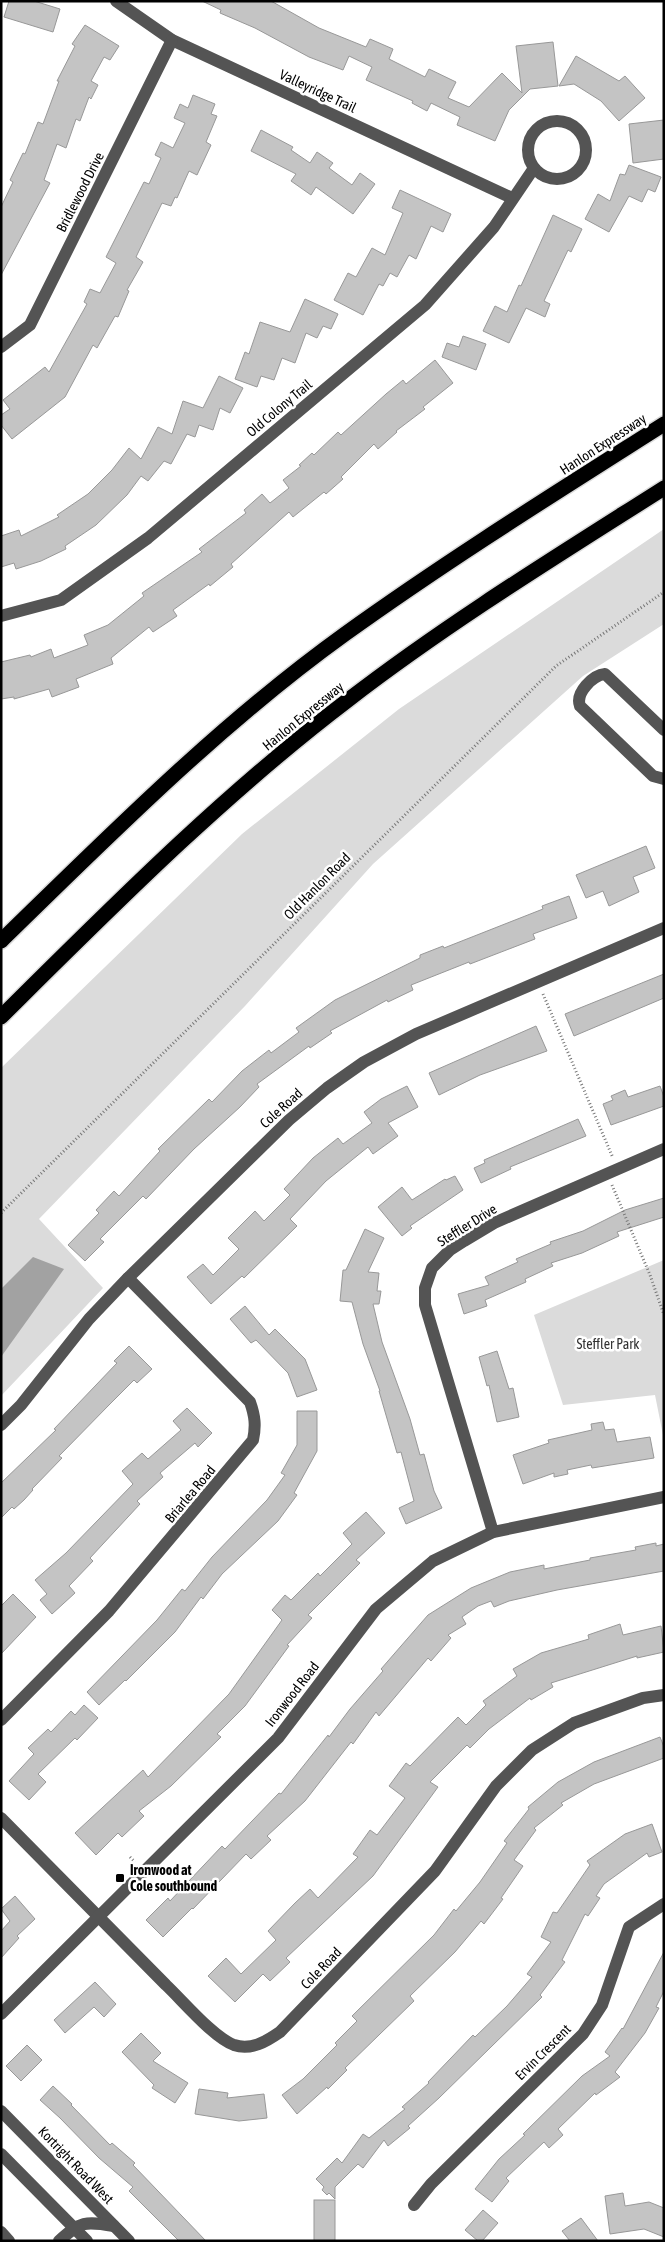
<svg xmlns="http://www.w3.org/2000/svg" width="665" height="2242" font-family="'Asap Condensed',sans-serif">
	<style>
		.green { fill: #dbdbdb }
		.water { fill: #a2a2a2 }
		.building { fill: #c4c4c4; stroke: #989898 }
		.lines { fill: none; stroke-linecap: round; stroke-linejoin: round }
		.highway-casing { stroke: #dbdbdb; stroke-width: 18 }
		.path { stroke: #767676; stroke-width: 3; stroke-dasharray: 1 2.5; stroke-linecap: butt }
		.minor { stroke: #545454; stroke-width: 12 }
		.highway { stroke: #000; stroke-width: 15 }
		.poi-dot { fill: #000; stroke: #fff; stroke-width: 2 }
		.labels { text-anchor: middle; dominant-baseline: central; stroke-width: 5; stroke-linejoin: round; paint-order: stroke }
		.street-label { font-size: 14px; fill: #000; stroke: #fff }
		.park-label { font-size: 14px; fill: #323232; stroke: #fff }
		.poi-label { font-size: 14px; font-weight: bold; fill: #000; stroke: #fff; text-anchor: start }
	</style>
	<rect width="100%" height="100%" fill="#fff"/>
	<g class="green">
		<path d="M664,529V624L583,676L373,864L245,1006L39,1219L103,1288L1,1396V1068L242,834L399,709Z"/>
		<path d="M664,1260V1440L655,1395L563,1405L534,1315Z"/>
	</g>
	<path class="water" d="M33,1257L64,1269L1,1357V1289Z"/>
	<g class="building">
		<path d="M9,1H34L60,9L53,32L4,17Z"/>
		<path d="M202,1H271L319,28L366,47L370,39L393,49L389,59L425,77L429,69L456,82L448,98L469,107L502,73L522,93L516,46L553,42L558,86L530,89L509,110L495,141L457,125L460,117L431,103L427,111L412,103L413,101L366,80L372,67L349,56L343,70L309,57L255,28L220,13L221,10Z"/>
		<path d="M85,25L119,46L110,60L104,57L91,81L98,85L91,99L89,97L80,121L76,119L66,148L57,144L44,180L50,183L1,275V207L13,182L10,180L23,153L25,154L38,122L43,124L59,81H57L75,46L72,44Z"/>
		<path d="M576,56L619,81L625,76L645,98L619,121L601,101L574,84L559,86Z"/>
		<path d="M193,95L215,104L211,114L217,116L206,142L211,145L197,175L189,171L177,198L175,197L171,206L162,203L136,257L143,262L127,290L129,291L118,317L115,316L97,348L93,345L65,397L12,439L1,425V415L10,409L3,400L45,367L49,372L87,304L84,302L90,289L100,293L116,263L106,257L144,182L149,184L161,158L155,155L161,142L173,148L185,123L174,118L180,104L188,108Z"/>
		<path d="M664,120V159L633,163L629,124Z"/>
		<path d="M261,130L293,147L291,150L310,163L317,152L333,163L329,168L352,185L360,173L375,184L353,214L316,187L311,195L291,181L296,174L251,151Z"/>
		<path d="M629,165L661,177L655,192L648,189L642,202L629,196L609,232L585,219L598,194L610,201L620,174L625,175Z"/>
		<path d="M400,190L451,214L443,232L431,226L416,259L409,255L397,277L390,273L383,286L379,284L363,315L334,300L348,273L356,277L372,248L385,255L403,213L392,208Z"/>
		<path d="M553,215L582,229L571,252L568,250L544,301L550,304L545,317L526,308L509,343L483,331L495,306L507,312L519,285L521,286Z"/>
		<path d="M305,299L338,314L331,329L323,326L317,338L306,333L295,363L282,358L274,380L261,376L257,387L235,379L245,352L249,354L260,322L290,332Z"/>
		<path d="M463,336L486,344L476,370L442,357L447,343L459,347Z"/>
		<path d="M435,360L453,383L423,407L425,409L396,431L397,432L378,449L374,444L341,477L343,479L326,494L324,492L293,517L289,512L231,564L233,567L210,586L209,584L173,610L177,616L153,632L149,627L111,658L113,664L76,679L79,687L52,697L49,689L14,699V697L1,699V662L30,655L31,657L51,649L54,658L88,645L84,635L108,625L144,596L142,593L202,552L199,549L246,513L244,510L262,494L270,503L289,488L283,480L301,466L299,465L312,453L314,455L338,432L341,435L386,394L403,380L406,384Z"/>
		<path d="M219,376L243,388L230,413L220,408L213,430L199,425L195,437L187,434L171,464L164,461L148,481L141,476L127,495L96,525L65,546L66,549L41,561L16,569L14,563L1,567V536L19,530L21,536L59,517L57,515L88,494L112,470L129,448L141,459L158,427L172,434L183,401L203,408Z"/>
		<path d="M646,846L655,868L633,877L639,892L609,906L603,891L586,898L576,875Z"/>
		<path d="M569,896L577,918L533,934L535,939L470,964L469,962L411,985L413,990L388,1002L387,1000L330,1031L332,1033L310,1048L309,1046L257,1084L259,1087L240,1107L194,1149L146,1199L143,1196L100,1239L104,1242L85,1261L68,1245L99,1213L96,1210L114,1191L119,1196L160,1151L158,1149L209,1099L212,1102L242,1071L269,1050L271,1053L299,1032L296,1028L335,1000L420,958V955L443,946L444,948L543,909L542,906Z"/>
		<path d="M664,974V998L574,1036L565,1014Z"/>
		<path d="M536,1026L547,1051L480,1075L439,1095L429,1073Z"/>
		<path d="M407,1086L418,1107L388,1123L398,1136L373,1154L368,1147L326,1181L290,1219L297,1226L244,1278L242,1276L211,1304L187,1277L203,1264L213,1275L239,1249L228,1238L255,1211L264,1221L290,1195L284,1189L313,1158L338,1138L343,1144L372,1123L364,1112L381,1099Z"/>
		<path d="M660,1086L664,1097V1106L611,1125L603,1104L613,1100L611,1096L625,1090L628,1097Z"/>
		<path d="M578,1119L586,1136L510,1167L511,1169L481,1183L474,1168L485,1163L484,1160Z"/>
		<path d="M455,1176L463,1190L410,1226L412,1228L402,1236L378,1207L402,1187L412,1200L445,1179L446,1180Z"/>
		<path d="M664,1198V1217L617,1232L619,1236L582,1253L551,1263L553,1266L525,1279L526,1282L485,1300L487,1306L464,1314L458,1294L489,1285L485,1277L518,1262L516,1259L551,1244L550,1242L583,1231L625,1210Z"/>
		<path d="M365,1229L384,1238L368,1272L379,1273L377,1291H381L379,1304H373L382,1342L410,1419L420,1455L424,1454L434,1491L442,1508L406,1524L399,1508L414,1501L401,1452L397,1453L379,1391H380L363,1344L352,1302L340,1301L343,1270H346Z"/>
		<path d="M245,1306L269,1335L275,1329L305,1359L317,1390L297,1397L288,1373L256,1340L251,1343L230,1319Z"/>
		<path d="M129,1346L152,1369L137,1383L134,1380L109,1405L59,1456L62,1458L32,1489L33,1490L24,1500L14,1509L12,1507L1,1518V1483L56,1430L54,1429L117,1363L114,1361Z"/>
		<path d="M497,1351L509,1389L513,1388L519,1417L497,1422L489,1385L487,1386L479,1357Z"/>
		<path d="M187,1408L212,1433L198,1447L195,1443L160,1473L163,1477L137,1501L140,1504L90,1558L93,1561L69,1586L75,1593L52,1614L40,1600L47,1594L35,1580L66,1553L133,1484L122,1471L142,1453L148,1459L181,1430L173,1421Z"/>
		<path d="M297,1411H317V1451L294,1493L297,1495L278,1521L222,1574L203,1599L201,1597L175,1632L126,1681L125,1680L99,1705L87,1692L157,1620L182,1589L185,1591L212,1557L267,1500L285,1475L281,1473L297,1445Z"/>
		<path d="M603,1422L605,1430L614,1429L617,1442L650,1437L654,1458L592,1468L591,1465L567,1470L568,1474L554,1477V1473L523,1484L513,1455L549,1443L548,1440L592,1430L591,1424Z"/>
		<path d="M366,1512L385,1533L356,1560L360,1563L308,1615L312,1618L287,1645L289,1646L245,1706L217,1734L221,1737L171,1786L139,1811L144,1816L122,1837L118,1833L96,1855L75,1833L143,1770L148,1777L229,1694L282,1620L272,1610L285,1595L291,1600L318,1573L320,1576L352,1544L343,1533Z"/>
		<path d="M656,1543V1546L664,1544V1571L557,1590L509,1601L494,1607L491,1601L478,1606L462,1617L466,1624L448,1635L451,1638L431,1661L428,1658L379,1716L376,1712L353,1744L351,1742L305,1801L267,1836L271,1840L251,1859L246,1854L193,1909L192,1908L163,1937L146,1920L168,1898L170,1901L222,1846L225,1849L279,1793L281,1794L328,1735L329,1737L350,1709L383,1671L381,1669L428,1615L471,1588L510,1572L544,1565V1569L590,1560V1558L636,1550L635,1547Z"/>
		<path d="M13,1594L36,1617L1,1654V1606Z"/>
		<path d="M620,1624L623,1635L661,1626L664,1652L637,1658V1656L551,1683L553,1687L531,1700L530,1698L489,1729L470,1748L467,1745L430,1782L438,1787L373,1876L286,1958L290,1962L270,1981L263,1974L235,2002L208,1976L226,1958L241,1974L276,1940L268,1931L295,1903L310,1889L318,1898L358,1857L353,1854L370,1830L377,1835L405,1798L389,1786L406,1763L410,1766L458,1717L466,1725L486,1705L483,1701L517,1676L513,1669L541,1653L589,1639L588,1635Z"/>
		<path d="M84,1705L98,1718L77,1740L75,1738L38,1774L46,1782L29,1800L9,1781L34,1754L28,1748L48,1729L51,1732L71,1711L75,1715Z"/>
		<path d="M660,1737L664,1747V1758L594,1784L561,1803L563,1805L534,1828L536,1830L514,1860L523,1866L501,1898L503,1899L484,1924L481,1921L455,1952L410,1996L414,2001L345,2068L347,2070L328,2089L327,2087L297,2114L282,2095L303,2079L337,2045L335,2043L357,2021L352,2016L434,1935L454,1909L456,1911L480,1882L507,1843L504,1841L529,1809L528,1807L558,1782L594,1762Z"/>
		<path d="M652,1824L662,1852L649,1857L647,1853L604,1884L596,1896L600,1898L588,1916L585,1914L562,1960L565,1962L540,1995L542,1997L439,2098L408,2126L410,2128L388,2146L384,2140L363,2168L358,2164L335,2187V2199L329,2193L327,2195L322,2190L324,2187L316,2179L337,2158L342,2163L363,2134L369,2138L405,2109L402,2107L429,2083L428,2082L473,2035L475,2037L507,2006L532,1977L527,1974L551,1942L541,1937L553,1912L557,1913L590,1865L587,1861L625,1834Z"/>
		<path d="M15,1896L35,1919L17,1936L19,1938L1,1958V1931L10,1921L1,1909Z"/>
		<path d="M664,1952V1991L656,2007L659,2008L645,2033L615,2072L620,2077L596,2095L595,2093L558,2129L563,2135L549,2148L544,2142L506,2178L509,2181L492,2202L475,2189L499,2159L525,2135L523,2134L582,2076L610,2056L605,2052L622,2028L623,2029Z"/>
		<path d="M95,1982L116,2004L104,2017L94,2007L65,2033L54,2020Z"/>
		<path d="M141,2033L161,2053L153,2061L188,2083L175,2103L152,2088L154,2085L122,2052Z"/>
		<path d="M27,2045L42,2060L21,2081L6,2066Z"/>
		<path d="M53,2086L72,2104L71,2105L110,2145L112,2143L135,2163L133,2165L206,2241H179L129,2191L133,2187L99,2158L60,2118L40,2100Z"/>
		<path d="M199,2089L228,2093L227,2098L264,2094L267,2118L239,2121L195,2114Z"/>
		<path d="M623,2193L625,2206L649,2202L664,2208V2237L644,2229L610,2234L605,2196Z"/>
		<rect x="314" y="2200" width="21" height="41"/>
		<path d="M483,2210L498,2223L482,2241H478L465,2230Z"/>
		<path d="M581,2218L598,2241H570L562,2231Z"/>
	</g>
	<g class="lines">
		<defs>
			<g id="highway">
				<path d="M1,941C111,834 220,724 345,634C448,560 557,492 664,424"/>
				<path d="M1,1017C112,907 223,795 348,700C448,623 557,556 664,488"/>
			</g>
		</defs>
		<use href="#highway" class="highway-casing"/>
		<g class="path">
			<path d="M543,994L613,1158"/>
			<path d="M612,1185L650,1275L664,1315"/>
			<path d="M1,1213L556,666L664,592"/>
			<path d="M130,1857L135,1862"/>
		</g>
		<g class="minor">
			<path d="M116,1L172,40L512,198"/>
			<circle cx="557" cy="150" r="29"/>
			<path d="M1,347L30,325L172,40"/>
			<path d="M1,616L61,600L148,538L425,305L494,227L534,168"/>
			<path d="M664,730L605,674C593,675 575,693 580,706L653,776L664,779"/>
			<path d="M1,1425L21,1405L89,1319L128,1278L289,1120L327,1088L364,1062L416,1034L664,928"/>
			<path d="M493,1532L425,1305V1288L432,1268L450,1250L464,1241L494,1223L664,1149"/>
			<path d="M1,1720L109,1611L253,1440C256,1426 255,1416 250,1402L128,1278"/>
			<path d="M1,1818C56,1874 111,1930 166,1985C183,2001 213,2037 234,2045C251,2051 267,2041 280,2032L435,1871L496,1786L532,1750L574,1723L643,1698L664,1695"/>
			<path d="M1,2014L278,1738L376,1609L433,1561L493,1532L664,1497"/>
			<path d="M1,2111L129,2241"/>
			<path d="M1,2154L87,2241"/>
			<path d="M414,2205L431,2184L583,2034L602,2005L629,1927L664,1904"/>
			<path d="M1,2232L9,2241"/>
			<path d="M59,2241C81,2221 85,2221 114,2226"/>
		</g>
		<use href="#highway" class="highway"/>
	</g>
	<rect class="poi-dot" x="115" y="1873" width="10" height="10" rx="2.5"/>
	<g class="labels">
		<g class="street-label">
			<text transform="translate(318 91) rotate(25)">Valleyridge Trail</text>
			<text transform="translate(80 192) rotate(-63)">Bridlewood Drive</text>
			<text transform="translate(279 408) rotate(-40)">Old Colony Trail</text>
			<text transform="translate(603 444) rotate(-33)">Hanlon Expressway</text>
			<text transform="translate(303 716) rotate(-39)">Hanlon Expressway</text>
			<text transform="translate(317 886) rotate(-45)">Old Hanlon Road</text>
			<text transform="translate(281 1108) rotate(-42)">Cole Road</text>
			<text transform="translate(467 1225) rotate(-32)">Steffler Drive</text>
			<text transform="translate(190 1494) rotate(-50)">Briarlea Road</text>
			<text transform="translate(292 1694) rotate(-52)">Ironwood Road</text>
			<text transform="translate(321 1968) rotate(-46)">Cole Road</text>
			<text transform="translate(543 2052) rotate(-45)">Ervin Crescent</text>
			<text transform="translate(76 2165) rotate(46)">Kortright Road West</text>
		</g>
		<g class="park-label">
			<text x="608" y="1344">Steffler Park</text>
		</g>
		<g class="poi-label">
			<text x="130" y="1870">Ironwood at<tspan x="130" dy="16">Cole southbound</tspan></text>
		</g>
	</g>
	<rect width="665" height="2242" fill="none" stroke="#000000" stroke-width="5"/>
</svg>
